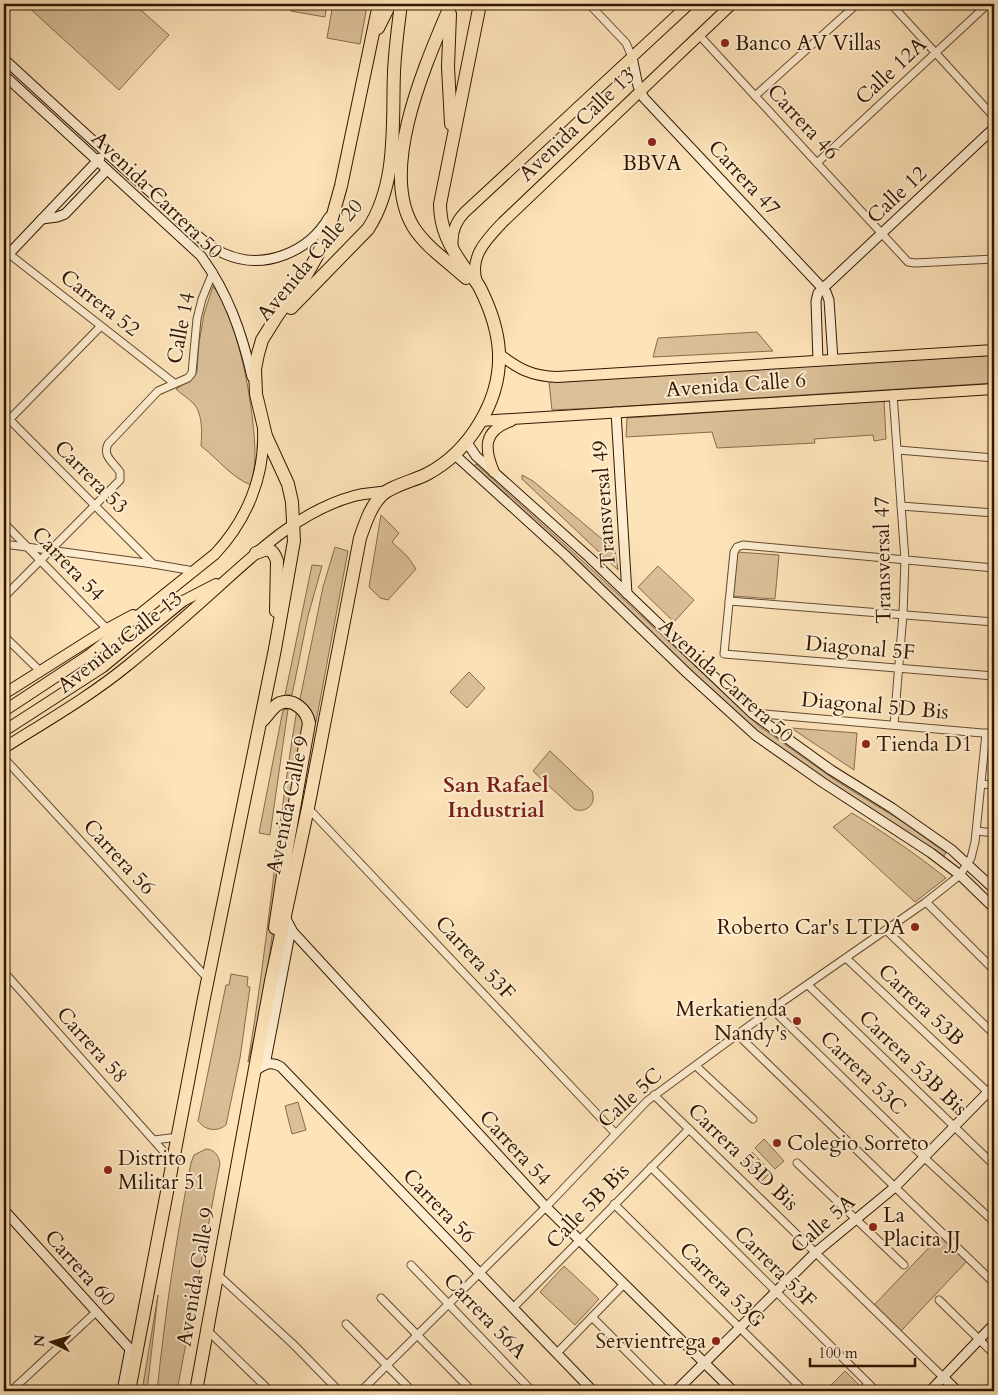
<svg xmlns="http://www.w3.org/2000/svg" width="998" height="1395" font-family="Cardo,serif">
	<style>
		.green { fill: #dac099; stroke: #866b4c }
		.lines { fill: none; stroke-linecap: round; stroke-linejoin: round }
		.street-casing { stroke: #64492e; stroke-width: 9 }
		.secondary-casing { stroke: #311600; stroke-width: 11 }
		.primary-casing { stroke: #311600; stroke-width: 12 }
		.highway-casing { stroke: #311600; stroke-width: 14 }
		.street { stroke: #feedd1; stroke-width: 7 }
		.secondary { stroke: #feedd1; stroke-width: 9 }
		.primary { stroke: #fde3b8; stroke-width: 10 }
		.highway { stroke: #fde3b8; stroke-width: 12 }
		.poi-dot { fill: #8f2418; stroke: #feedd1; stroke-width: 2 }
		.labels { text-anchor: middle; dominant-baseline: central; stroke-width: 4; stroke-linejoin: round; paint-order: stroke }
		.poi-label { font-size: 21px; fill: #311600; stroke: #feedd1; text-anchor: start }
		.street-label { font-size: 21px; fill: #311600; stroke: #feedd1 }
		.neighbourhood-label { font-size: 22px; font-weight: bold; fill: #7a1f14; stroke: #feedd1 }
	</style>
	<rect width="100%" height="100%" fill="#fde3b8"/>
	<filter id="stains"><feTurbulence type="fractalNoise" baseFrequency=".004" numOctaves="4"/><feColorMatrix values="0 0 0 0 .2 0 0 0 0 .09 0 0 0 0 .02 0 0 0 .5 -.17"/></filter>
	<radialGradient id="worn" r=".72"><stop offset=".6" stop-color="#630" stop-opacity="0"/><stop offset="1" stop-color="#630" stop-opacity=".3"/></radialGradient>
	<g class="green">
		<path d="M27,4H134L169,35L119,90L26,5Z"/>
		<path d="M293,4H327L325,17L291,11Z"/>
		<path d="M333,4H355L367,6L360,44L327,38Z"/>
		<path d="M213,286C239,319 255,413 255,455C255,465 253,476 251,485C232,478 217,458 201,446C202,432 203,412 192,402C187,397 181,394 176,389L191,380L197,372L199,343L204,314Z"/>
		<path d="M757,332L773,351L653,357L658,338Z"/>
		<path d="M994,355V383L597,408L552,410L549,382Z"/>
		<path d="M884,401L886,439L874,441L873,435L814,439L815,443L717,448L712,432L626,437L627,418Z"/>
		<path d="M476,464L588,566L759,726L835,780L903,822L946,853L943,857C881,813 815,777 755,731L473,467Z"/>
		<path d="M522,475L533,481L615,550L618,570L522,479Z"/>
		<path d="M381,515L399,533L392,542L408,557L416,569L388,600L380,598L369,587Z"/>
		<path d="M335,547L348,551L316,722L308,708L300,699L323,587Z"/>
		<path d="M737,552L779,555L775,599L733,596Z"/>
		<path d="M312,565L322,566L308,616L292,695H285Z"/>
		<path d="M658,566L694,600L674,622L638,587Z"/>
		<path d="M469,672L485,688L467,708L450,692Z"/>
		<path d="M288,709L270,835L259,833L283,710Z"/>
		<path d="M297,709L304,721C296,772 287,823 280,875C272,938 265,1001 248,1062C268,945 277,827 297,709Z"/>
		<path d="M791,728L857,733L854,770Z"/>
		<path d="M550,751L592,791C597,804 586,814 574,809L533,771Z"/>
		<path d="M852,813C885,833 916,854 946,878L915,902L833,827Z"/>
		<path d="M231,974L248,977L247,986L250,987L240,1058L226,1125C217,1132 206,1131 198,1121L226,985H229Z"/>
		<path d="M298,1102L306,1130L292,1134L285,1106Z"/>
		<path d="M764,1139L784,1161L775,1169L755,1148Z"/>
		<path d="M206,1149C215,1150 218,1155 220,1163L177,1391H157C165,1315 176,1238 191,1163L194,1155Z"/>
		<path d="M752,1152L771,1172L761,1182L741,1163Z"/>
		<path d="M941,1235L967,1261L901,1331L874,1305Z"/>
		<path d="M564,1266L599,1299L575,1325L540,1292Z"/>
		<path d="M158,1295L147,1391H142Z"/>
		<path d="M845,1371L860,1386L854,1391H825Z"/>
	</g>
	<g class="lines">
		<defs>
			<g id="street">
				<path d="M589,4L626,43L632,57"/>
				<path d="M891,4L994,117"/>
				<path d="M699,35L908,262L915,263L994,259"/>
				<path d="M755,96L857,4"/>
				<path d="M817,163L988,4"/>
				<path d="M4,250L174,383"/>
				<path d="M893,394L905,560L903,614L894,725"/>
				<path d="M4,414L153,564"/>
				<path d="M4,425L101,326"/>
				<path d="M898,450L994,458"/>
				<path d="M901,506L994,513"/>
				<path d="M4,523L107,629L123,652"/>
				<path d="M4,544L153,564L194,571"/>
				<path d="M994,568L743,545L737,547L734,552L724,654L994,676"/>
				<path d="M4,597L120,480V472C114,463 102,456 108,444L158,391L188,378L192,373L197,319L202,299L213,272"/>
				<path d="M729,601L994,622"/>
				<path d="M4,636L40,671"/>
				<path d="M752,713L994,734"/>
				<path d="M4,758L208,979"/>
				<path d="M981,784L994,785"/>
				<path d="M308,808L615,1133"/>
				<path d="M977,831L994,833"/>
				<path d="M926,902L994,970"/>
				<path d="M886,930L994,1034"/>
				<path d="M846,958L994,1098"/>
				<path d="M4,972L173,1162"/>
				<path d="M808,985L994,1165"/>
				<path d="M772,1009L929,1162L994,1222"/>
				<path d="M738,1035L994,1283"/>
				<path d="M696,1066L753,1119"/>
				<path d="M654,1095L944,1378"/>
				<path d="M154,1140L178,1137"/>
				<path d="M797,1163L904,1265"/>
				<path d="M651,1167L876,1391"/>
				<path d="M614,1204L804,1391"/>
				<path d="M411,1265L532,1391"/>
				<path d="M217,1274L293,1344L339,1391"/>
				<path d="M381,1298L472,1391"/>
				<path d="M939,1300L994,1354"/>
				<path d="M513,1308L689,1129"/>
				<path d="M592,1317L666,1391"/>
				<path d="M346,1324L412,1391"/>
				<path d="M207,1330L270,1391"/>
				<path d="M557,1353L624,1284"/>
				<path d="M11,1391L96,1312"/>
				<path d="M361,1391L546,1207L647,1101L772,1009L926,902L960,875L971,858L975,842L986,733"/>
				<path d="M861,1391L868,1384"/>
			</g>
			<g id="secondary">
				<path d="M632,57L638,86L644,98L826,292L829,300L833,360"/>
				<path d="M4,59C55,106 106,153 158,199C175,215 205,246 225,254C264,271 309,252 329,217"/>
				<path d="M4,75L201,256C228,293 242,333 252,377"/>
				<path d="M42,219L57,217L65,214L107,170"/>
				<path d="M4,259L100,158"/>
				<path d="M818,361L816,301L818,293L994,128"/>
				<path d="M616,412L627,594"/>
				<path d="M466,441L476,456L590,558L752,713L831,770L892,808L952,850L994,889"/>
				<path d="M455,455L565,555L687,673L755,735L822,782L931,853L960,875L994,908"/>
				<path d="M285,917L293,932L546,1207L733,1391"/>
				<path d="M265,1065L291,929"/>
				<path d="M254,1072C263,1065 271,1060 281,1067L593,1391"/>
				<path d="M4,1210L130,1349L122,1391"/>
				<path d="M944,1378L957,1391"/>
				<path d="M676,1391L815,1253L895,1187L994,1086"/>
				<path d="M930,1391L994,1324"/>
			</g>
			<g id="primary">
				<path d="M453,249C451,235 455,222 465,212L689,4"/>
				<path d="M477,282C469,257 486,240 502,223L732,4"/>
				<path d="M499,354C519,369 531,376 557,377L994,350"/>
				<path d="M480,421L994,389"/>
				<path d="M494,472C484,448 483,431 511,421"/>
				<path d="M4,694L107,629L133,615"/>
				<path d="M4,711L89,655L215,554C246,521 265,477 263,431"/>
				<path d="M4,731L103,667L183,601L216,584"/>
				<path d="M4,748C45,722 89,697 127,666C158,641 187,615 216,589C257,552 299,511 354,496C365,493 377,493 388,491"/>
			</g>
			<g id="highway">
				<path d="M451,4C427,61 377,170 414,228C427,248 449,262 466,278"/>
				<path d="M450,14L448,67L451,124"/>
				<path d="M378,28L390,4"/>
				<path d="M291,308L368,229C398,183 392,124 394,72C395,49 398,27 401,4"/>
				<path d="M256,553L267,549C273,551 275,555 277,561L276,611"/>
				<path d="M263,720C268,715 273,706 280,703C294,698 307,711 309,723L287,848L275,928"/>
				<path d="M129,1391L204,998L275,649L294,541L292,502L288,484L266,436L256,394L255,369L258,354L262,340L277,316L305,277L317,256L329,229L341,186L379,4"/>
				<path d="M196,1391L271,981L308,808L360,538C365,524 370,508 380,497C389,486 414,481 427,474C469,452 501,401 499,353C498,330 490,308 480,288C476,280 469,274 464,267C450,247 440,229 440,204L480,4"/>
			</g>
		</defs>
		<use href="#street" class="street-casing"/>
		<use href="#secondary" class="secondary-casing"/>
		<use href="#primary" class="primary-casing"/>
		<use href="#highway" class="highway-casing"/>
		<use href="#street" class="street"/>
		<use href="#secondary" class="secondary"/>
		<use href="#primary" class="primary"/>
		<use href="#highway" class="highway"/>
	</g>
	<g class="poi-dot">
		<circle cx="725" cy="43" r="5"/>
		<circle cx="652" cy="142" r="5"/>
		<circle cx="866" cy="744" r="5"/>
		<circle cx="915" cy="927" r="5"/>
		<circle cx="797" cy="1021" r="5"/>
		<circle cx="777" cy="1143" r="5"/>
		<circle cx="108" cy="1170" r="5"/>
		<circle cx="873" cy="1227" r="5"/>
		<circle cx="716" cy="1341" r="5"/>
	</g>
	<g class="labels">
		<g class="poi-label">
			<text x="735" y="43">Banco AV Villas</text>
			<text x="652" y="163" text-anchor="middle">BBVA</text>
			<text x="876" y="744">Tienda D1</text>
			<text x="905" y="927" text-anchor="end">Roberto Car's LTDA</text>
			<text x="787" y="1009" text-anchor="end">Merkatienda<tspan x="787" dy="24">Nandy's</tspan></text>
			<text x="787" y="1143">Colegio Sorreto</text>
			<text x="118" y="1158">Distrito<tspan x="118" dy="24">Militar 51</tspan></text>
			<text x="883" y="1215">La<tspan x="883" dy="24">Placita JJ</tspan></text>
			<text x="706" y="1341" text-anchor="end">Servientrega</text>
		</g>
		<g class="street-label">
			<text transform="translate(891 71) rotate(-43)">Calle 12A</text>
			<text transform="translate(803 122) rotate(47)">Carrera 46</text>
			<text transform="translate(577 125) rotate(-44)">Avenida Calle 13</text>
			<text transform="translate(744 178) rotate(47)">Carrera 47</text>
			<text transform="translate(157 195) rotate(44)">Avenida Carrera 50</text>
			<text transform="translate(897 195) rotate(-43)">Calle 12</text>
			<text transform="translate(310 260) rotate(-50)">Avenida Calle 20</text>
			<text transform="translate(100 303) rotate(38)">Carrera 52</text>
			<text transform="translate(181 328) rotate(-79)">Calle 14</text>
			<text transform="translate(736 385) rotate(-4)">Avenida Calle 6</text>
			<text transform="translate(91 477) rotate(45)">Carrera 53</text>
			<text transform="translate(604 504) rotate(-94)">Transversal 49</text>
			<text transform="translate(883 560) rotate(-91)">Transversal 47</text>
			<text transform="translate(68 564) rotate(46)">Carrera 54</text>
			<text transform="translate(120 642) rotate(-38)">Avenida Calle 13</text>
			<text transform="translate(860 648) rotate(5)">Diagonal 5F</text>
			<text transform="translate(726 681) rotate(42)">Avenida Carrera 50</text>
			<text transform="translate(875 706) rotate(5)">Diagonal 5D Bis</text>
			<text transform="translate(288 805) rotate(-78)">Avenida Calle 9</text>
			<text transform="translate(119 857) rotate(47)">Carrera 56</text>
			<text transform="translate(475 958) rotate(47)">Carrera 53F</text>
			<text transform="translate(921 1005) rotate(43)">Carrera 53B</text>
			<text transform="translate(92 1045) rotate(48)">Carrera 58</text>
			<text transform="translate(913 1063) rotate(44)">Carrera 53B Bis</text>
			<text transform="translate(863 1073) rotate(44)">Carrera 53C</text>
			<text transform="translate(630 1098) rotate(-42)">Calle 5C</text>
			<text transform="translate(515 1148) rotate(47)">Carrera 54</text>
			<text transform="translate(743 1157) rotate(44)">Carrera 53D Bis</text>
			<text transform="translate(439 1206) rotate(46)">Carrera 56</text>
			<text transform="translate(588 1206) rotate(-46)">Calle 5B Bis</text>
			<text transform="translate(823 1224) rotate(-41)">Calle 5A</text>
			<text transform="translate(775 1267) rotate(45)">Carrera 53F</text>
			<text transform="translate(80 1268) rotate(48)">Carrera 60</text>
			<text transform="translate(196 1277) rotate(-80)">Avenida Calle 9</text>
			<text transform="translate(722 1285) rotate(45)">Carrera 53G</text>
			<text transform="translate(485 1316) rotate(46)">Carrera 56A</text>
		</g>
		<g class="neighbourhood-label">
			<text x="496" y="785">San Rafael<tspan x="496" dy="25">Industrial</tspan></text>
		</g>
	</g>
	<rect width="998" height="1395" fill="none" stroke="#fde3b8" stroke-width="20"/>
	<rect x="5" y="5" width="988" height="1385" fill="none" stroke="#311600" stroke-width="2.5"/>
	<rect x="10" y="10" width="978" height="1375" fill="none" stroke="#311600"/>
	<g transform="translate(52 1342) rotate(275)" stroke="#feedd1" stroke-width="4" paint-order="stroke">
	<path d="M0-4L9 19L0 12L-9 19Z" fill="#311600"/>
	<text y="-8" font-size="14" font-weight="bold" text-anchor="middle" fill="#311600">N</text>
	</g>
	<path d="M810 1358v8h105v-8" fill="none" stroke="#311600" stroke-width="2.5"/>
	<text x="818" y="1358" font-size="15" fill="#311600" stroke="#feedd1" stroke-width="4" paint-order="stroke">100 m</text>
	<rect width="100%" height="100%" filter="url(#stains)"/>
	<rect width="100%" height="100%" fill="url(#worn)"/>
</svg>
